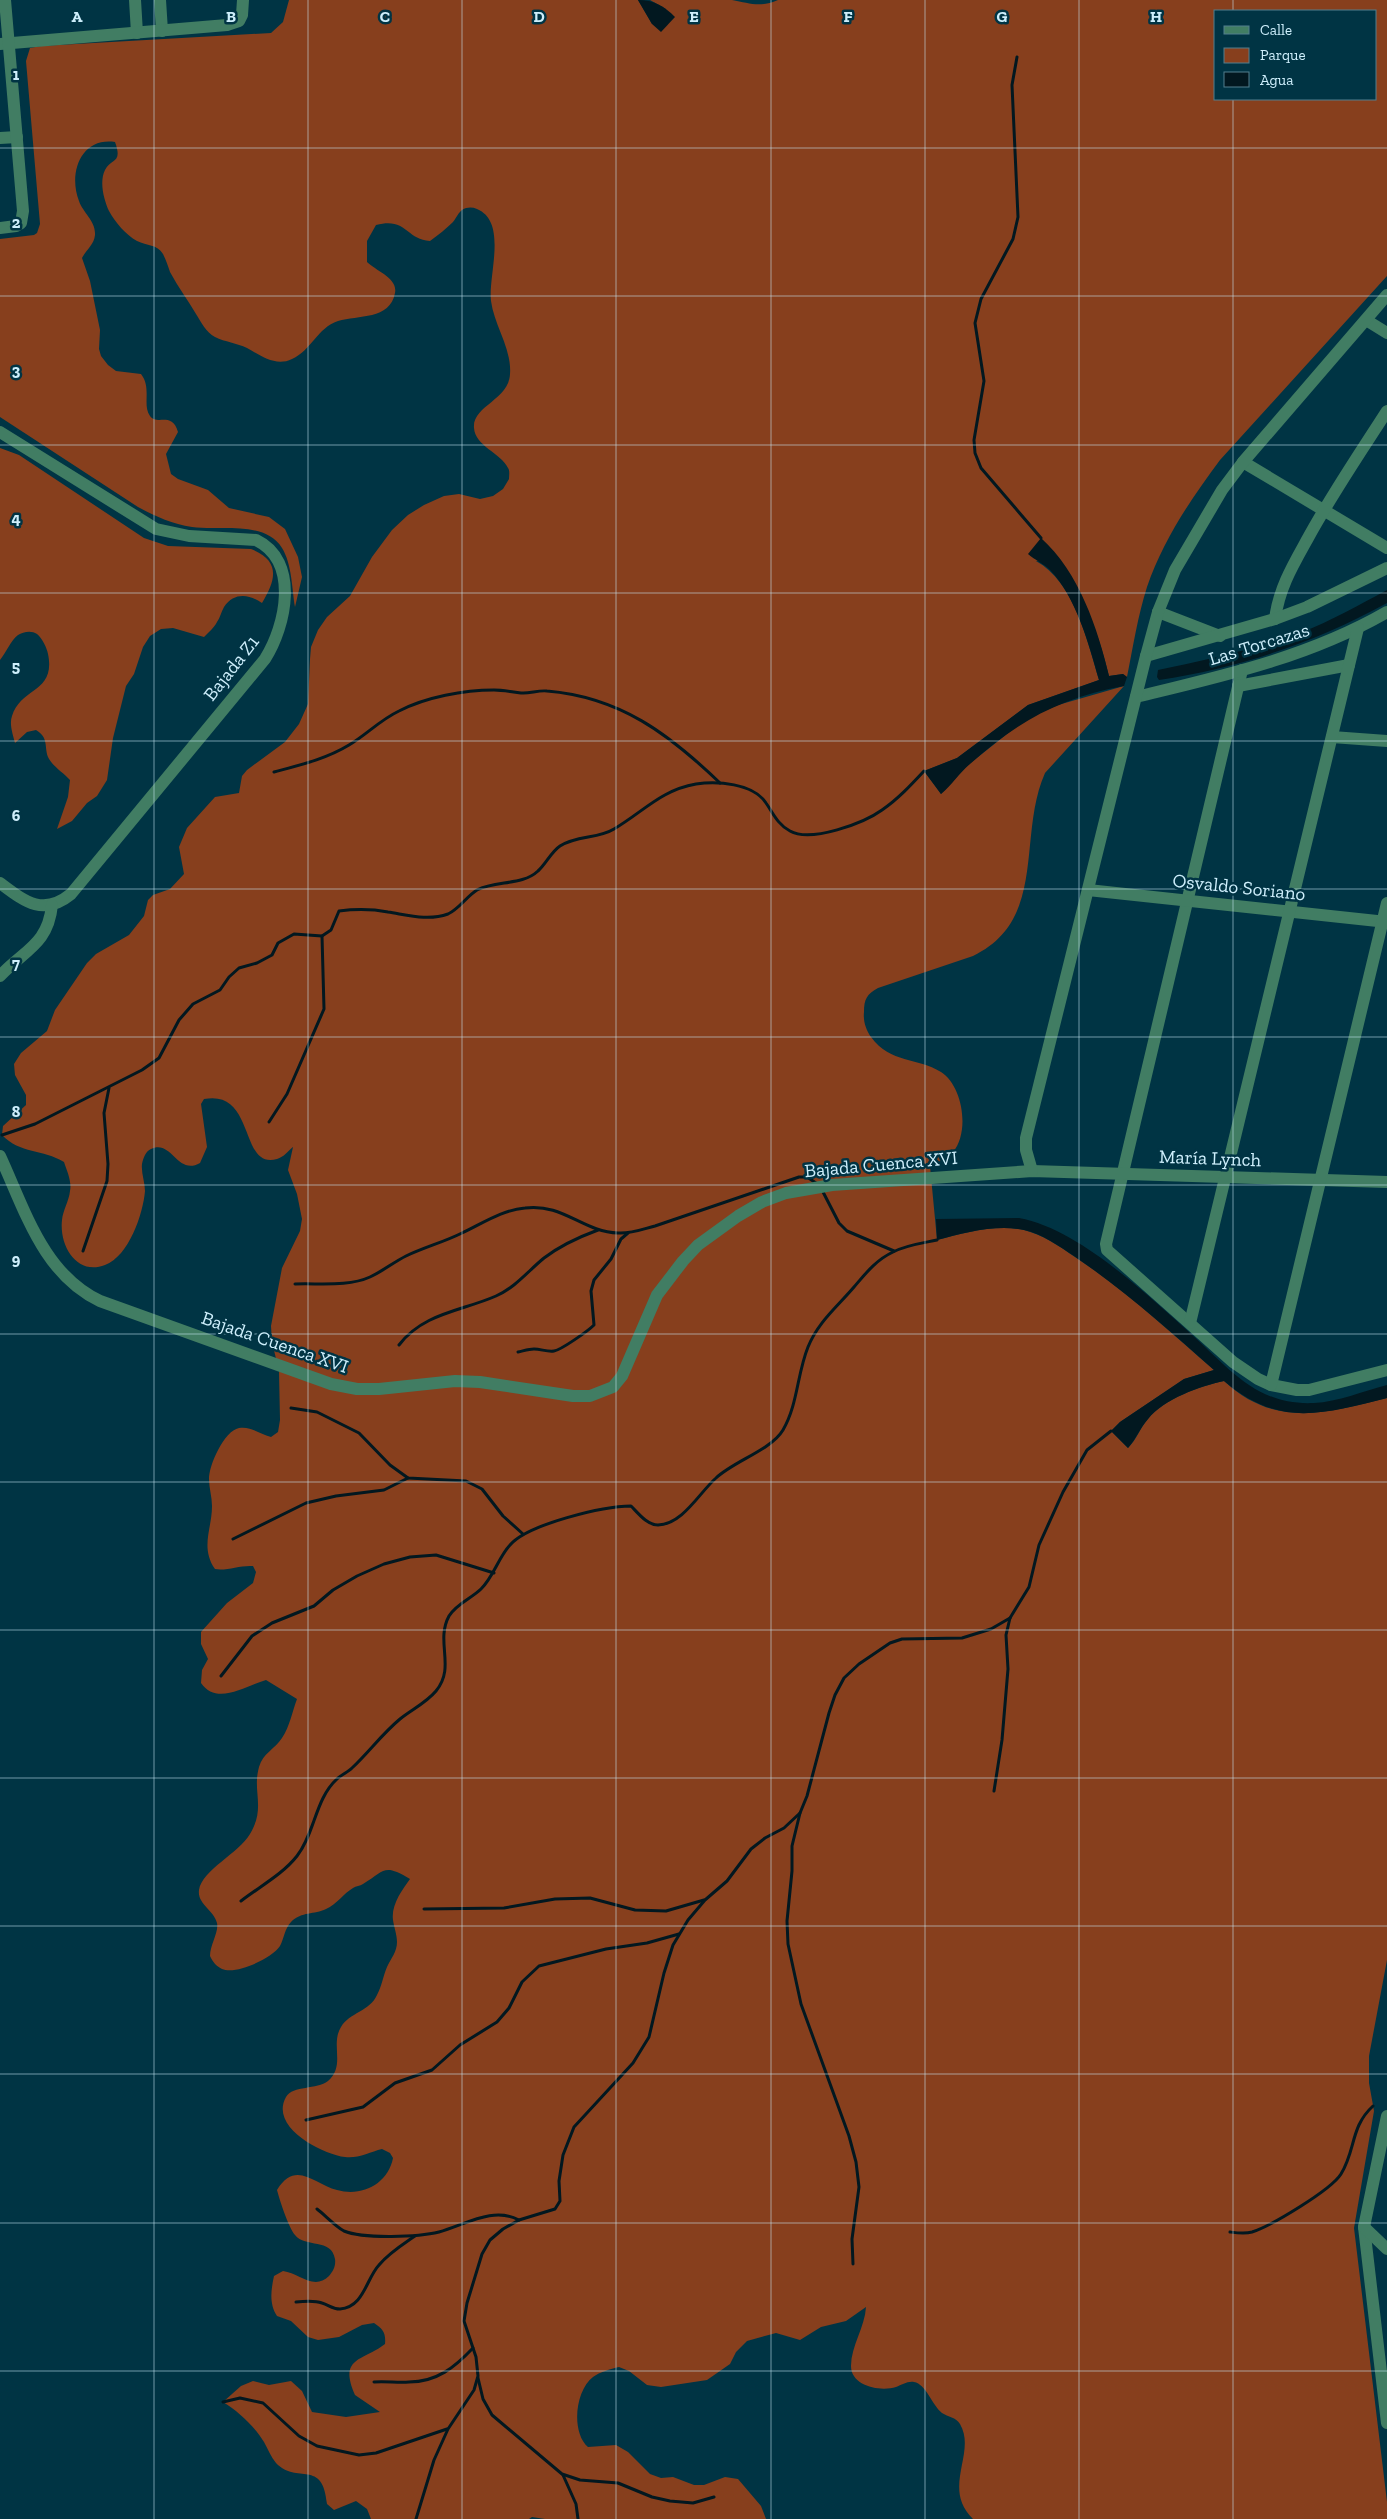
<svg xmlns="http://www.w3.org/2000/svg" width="1387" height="2519" font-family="'Zilla Slab',serif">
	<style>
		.green { fill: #873f1d; fill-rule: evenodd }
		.water { fill: #021820 }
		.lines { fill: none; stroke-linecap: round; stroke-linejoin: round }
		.stream { stroke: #021820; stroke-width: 3 }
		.minor { stroke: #417d63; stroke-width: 12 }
		.grid { fill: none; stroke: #ceeffc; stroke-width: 1; stroke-opacity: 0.55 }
		.labels { text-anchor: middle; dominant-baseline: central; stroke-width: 5; stroke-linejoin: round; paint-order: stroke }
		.street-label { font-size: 19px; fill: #ceeffc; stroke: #003444 }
		.grid-label { font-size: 16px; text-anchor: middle; font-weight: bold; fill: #ceeffc; stroke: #003444; stroke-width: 5; stroke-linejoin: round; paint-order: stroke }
	</style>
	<rect width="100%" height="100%" fill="#003444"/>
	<g class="green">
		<path d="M289,0H638L652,24L666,9L650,0C675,0 709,0 732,0C749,3 760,8 778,0H1387V276L1220,460C1191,499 1163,540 1147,587C1138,615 1133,647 1127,677L1123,674L1109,676C1099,634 1083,593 1057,557L1036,561C1074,582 1087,640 1099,680L1028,705L957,758L924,771L941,794L968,765L1026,719L1058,705L1124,686L1045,773C1017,836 1048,920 973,956L878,988C867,994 864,999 864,1012C863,1021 866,1030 871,1037C891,1064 917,1057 941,1072C963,1086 970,1132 953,1152C947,1158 938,1162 930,1166L937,1240C964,1233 996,1224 1024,1230C1043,1235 1059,1246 1075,1257C1125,1290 1169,1331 1214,1370L1184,1379L1120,1422L1111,1431L1128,1448C1137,1439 1140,1428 1148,1419C1164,1399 1200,1386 1224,1381C1276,1429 1326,1413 1387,1398V1960L1369,2056V2083L1374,2111L1354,2228L1387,2502V2519H973C941,2488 977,2453 960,2424C956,2417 948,2417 942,2413C932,2405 926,2384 914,2382C907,2381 902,2385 896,2387C880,2392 851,2386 851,2366C851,2346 865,2327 866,2307L846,2321L821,2327L800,2340L776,2333L747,2341L736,2352L730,2364L707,2380L661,2387L647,2385L629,2371L619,2367C610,2369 600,2372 593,2377C575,2391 571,2432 588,2447L616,2445L628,2452L650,2474L661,2478L673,2477L694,2485H704L725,2477L738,2479L761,2506L766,2519H545L532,2517L529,2519H371L367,2509L356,2501L334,2510L327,2504C323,2458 297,2485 276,2463C271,2457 268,2449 264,2442C255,2427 238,2411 223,2402L241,2386L253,2381L269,2385L291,2381L302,2391L312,2412L346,2417L380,2412L355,2395C338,2357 363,2361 385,2344C386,2333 383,2329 374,2323L362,2325L339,2337L318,2340L308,2337L291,2321L277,2316C269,2304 271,2290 274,2276L283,2271C299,2273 314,2291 329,2276C333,2271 336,2266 335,2259C332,2238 305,2248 295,2235C288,2226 280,2201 277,2190C296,2159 315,2185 337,2190C362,2197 388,2184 393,2158L390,2153L382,2149C370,2152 357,2159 345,2157C322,2154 269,2127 286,2097C293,2085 317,2090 328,2081C346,2065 330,2045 341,2027C349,2013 370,2011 377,1995C382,1986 383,1976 387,1967C391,1958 397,1952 397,1942C397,1935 394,1927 393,1920C391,1905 402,1890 410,1879C383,1863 385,1871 363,1884C360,1886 356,1886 353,1888C343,1894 337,1904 326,1909C314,1915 302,1911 291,1922C285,1928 284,1938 280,1946C272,1958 237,1975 222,1969C216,1966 213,1962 210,1956C210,1945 219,1932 217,1923C214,1910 197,1904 199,1890C202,1870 239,1853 250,1834C266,1807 252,1792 259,1767C263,1753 275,1749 282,1738C290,1726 292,1712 297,1699L266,1680C245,1686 217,1706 201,1683L202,1670L208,1659L201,1644V1632L227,1603L253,1583L256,1572L253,1566C240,1565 227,1571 215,1569C200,1547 212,1529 212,1506C212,1497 209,1488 209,1479C209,1465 224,1431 239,1428C251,1426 259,1434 271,1437L278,1432L280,1420L279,1371L272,1342L271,1326L282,1268L300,1231L302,1219L297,1194L288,1170L293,1147C288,1151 284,1157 277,1159C239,1170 256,1089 204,1099L201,1104L207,1147L200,1163C177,1176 172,1139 151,1149C146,1151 143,1158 142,1164C141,1173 145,1182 145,1191C143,1214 129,1256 105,1265C77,1276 59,1246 62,1220C63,1210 69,1201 70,1191C72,1182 67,1171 64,1162C43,1149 20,1154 2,1135L3,1126L26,1105V1095L15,1075L14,1064L21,1053L47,1031L55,1010L87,963L96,954L129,935L144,916L148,900L153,895L170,889L184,874L179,847L187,828L215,797L239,793L242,776L247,770L285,742L299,724L308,704L310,659L311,647L318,630L327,617L350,596L372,557L392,530L408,515L424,505L444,496L459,494L480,499L493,496L503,489L509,479C509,476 510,470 508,468C501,453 475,446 474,428C472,406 509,400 510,374C512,349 494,325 491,301C488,275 508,222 477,209C472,207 467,207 462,210C459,212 456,218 453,222C446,229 438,235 430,241C405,239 407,217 376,225L367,241V262C376,271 398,278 395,293C390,320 358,315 338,321C317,328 312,350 292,359C276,367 261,356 247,348C237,343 225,342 215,337C206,332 201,322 196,314C188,300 178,287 170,272C168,266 166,260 163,254C157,244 147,246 137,241C126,235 115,222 109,211C104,200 99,182 105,170C111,158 123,164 115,142C81,137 68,173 79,201C83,213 96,221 95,235C94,245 86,250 82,258L90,281L100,330L99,349L101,356L108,365L116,371L141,374C152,388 142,405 150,416C157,426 172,411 178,432L166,454L171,474L178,479L208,490L229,508L269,517L285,529L298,557L302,577L295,607C292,589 292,564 282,548C265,520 219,531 192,527C172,524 155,516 138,507L0,417V239L34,235L37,233L40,224L26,61L30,48L41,46L271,33L283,22ZM1216,11H1376V99H1216Z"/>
		<path d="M0,448L19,455L144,538L168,546L251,549C281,561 276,580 262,603C249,594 234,592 224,607C221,612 220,618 217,622C214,628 208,633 204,637L173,628L161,629L150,636L143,647L134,674L126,686L113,738L107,780L97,796L87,803L72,821L57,829L68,797L70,780C64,773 52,766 48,757C44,746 49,738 36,730L27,732L15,743C13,735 9,724 12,716C21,687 56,693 48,654C47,648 42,638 37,634C31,630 23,632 18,635C11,640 6,653 0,660Z"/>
	</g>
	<g class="water">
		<path d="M638,0C654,0 664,6 675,17L661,32L652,24Z"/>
		<path d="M1041,538C1079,572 1098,629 1109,676L1123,674L1127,677L1124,686C1062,697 1016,722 970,764C959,773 952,785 941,794L924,771L957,758L1028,705L1099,680C1089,644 1076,597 1050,570C1044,564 1035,560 1028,554Z"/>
		<path d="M1387,590V603C1316,642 1240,668 1159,680L1157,677L1158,670C1206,660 1255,649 1302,632C1331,621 1359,605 1387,590Z"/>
		<path d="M1019,1218C1079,1229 1145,1293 1190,1333C1228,1367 1256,1406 1314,1403C1338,1402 1363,1391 1387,1385V1398C1323,1414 1279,1428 1224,1381C1200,1386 1164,1399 1148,1419C1140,1428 1136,1439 1128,1448L1111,1431L1120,1422L1184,1379L1214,1370C1169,1330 1124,1290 1074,1256C1059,1246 1042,1234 1024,1230C995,1224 964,1233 937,1240L936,1219Z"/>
	</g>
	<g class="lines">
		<g class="stream">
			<path d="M1017,57L1012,85L1018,217L1013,239L981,299L975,323L984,381L974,440L975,453L981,468L1041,538"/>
			<path d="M274,772C300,765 326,759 349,745C366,735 380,720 399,711C426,697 464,690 494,690C503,690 512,692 521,693C529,694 538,690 547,691C620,697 669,734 720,783"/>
			<path d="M269,1122L287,1094L324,1009L322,936"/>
			<path d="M2,1135L35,1124L142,1070L159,1058L179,1020L193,1004L220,990L229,977L239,968L257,963L272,955L278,943L294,934L322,936L331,930L339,911C355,909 372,909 388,912C408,915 428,921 448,914C459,909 467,896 477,890C496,880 522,886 538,871C546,864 551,852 560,846C577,835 598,839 614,829C643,812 661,790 696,784C717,781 753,783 766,803C773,813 778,825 790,831C811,843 864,823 882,810C898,799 911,785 924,771"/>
			<path d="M822,1190L839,1223L847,1231L894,1251"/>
			<path d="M83,1251L107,1181L108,1164L104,1113L109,1088"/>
			<path d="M295,1284C319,1283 348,1287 370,1277C383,1271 394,1262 406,1256C425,1247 444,1242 462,1233C483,1223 502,1210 525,1208C563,1203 583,1232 618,1233C631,1234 643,1229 655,1226L799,1177H807L816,1183"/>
			<path d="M399,1345C423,1313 462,1311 496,1296C516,1287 528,1271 544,1258C561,1245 579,1237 598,1230"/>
			<path d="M518,1352C523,1351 529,1349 534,1349C541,1349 547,1352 554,1351C561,1350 588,1331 594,1325L591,1291L594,1280L611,1259L621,1239L628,1233"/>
			<path d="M291,1408L317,1412L359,1433L390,1465L408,1478L466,1481L482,1489L503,1516L523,1534"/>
			<path d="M233,1539L306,1503L336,1496L384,1490L408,1478"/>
			<path d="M221,1676L252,1636L272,1623L314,1606L333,1590L357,1576L384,1564L410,1557L436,1555L494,1573"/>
			<path d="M994,1791L1002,1740L1008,1669L1006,1635L1010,1618L1029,1587L1039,1545L1063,1492L1087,1450L1111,1431"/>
			<path d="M800,1813L792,1846V1871L787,1921L788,1944L801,2004L849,2136L856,2162L859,2187L852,2239L853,2264"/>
			<path d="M241,1901C259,1887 283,1874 297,1856C315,1833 315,1799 337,1779C341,1775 348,1772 352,1768C369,1752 382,1734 400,1719C411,1710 426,1703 436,1691C456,1667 435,1642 449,1616C456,1604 472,1598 481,1589C494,1576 498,1558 510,1545C528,1524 604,1506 631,1506C638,1513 647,1525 658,1525C683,1524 699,1493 716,1478C734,1461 771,1450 783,1430C798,1404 797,1374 808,1347C818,1322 837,1307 854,1287C866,1273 876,1260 893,1252C906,1245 923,1243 937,1240"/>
			<path d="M424,1909L504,1908L555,1899L590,1898L635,1910L666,1911L704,1900"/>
			<path d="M306,2120L363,2107L395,2083L432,2070L460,2045L497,2022L509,2008L522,1982L539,1966L606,1949L647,1943L679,1934"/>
			<path d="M317,2209C325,2215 335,2226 344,2231C363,2239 419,2237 439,2232C465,2225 493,2206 519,2220"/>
			<path d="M1230,2232C1238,2233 1245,2234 1252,2232C1271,2226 1331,2190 1341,2174C1356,2150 1350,2127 1373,2106"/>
			<path d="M296,2302C305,2301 314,2300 322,2303C329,2305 332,2309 340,2309C364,2307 366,2279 379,2265C389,2253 402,2245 415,2236"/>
			<path d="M478,2378L483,2399L492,2415L562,2474L580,2480L618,2483L652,2497L670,2501L693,2503L714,2497"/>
			<path d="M374,2382C386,2381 398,2383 409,2382C437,2382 455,2367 473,2348"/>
			<path d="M223,2402L240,2398L263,2403L299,2436L317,2446L359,2455L376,2453L447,2429"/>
			<path d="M563,2475L576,2504L578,2519"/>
			<path d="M416,2519L434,2460L448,2429L474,2390L478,2376L476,2357L464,2321L467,2303L482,2254L490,2240L503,2229L519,2220L555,2209L560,2201L559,2181L563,2155L574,2127L633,2063L649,2037L664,1973L673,1945L688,1920L705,1900L727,1881L751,1849L765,1838L784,1828L800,1813L807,1796L829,1713L835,1695L844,1678L859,1664L890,1643L902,1639L962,1638L991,1629L1010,1618"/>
		</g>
		<g class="minor">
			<path d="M135,0L137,33"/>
			<path d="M160,0L162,31"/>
			<path d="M0,44L227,25L239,21L242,15L243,0"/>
			<path d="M0,138L17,137"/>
			<path d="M0,228L16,226L21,223L23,211L5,0"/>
			<path d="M1366,320L1387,333"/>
			<path d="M0,432L156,529L189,536L256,540C300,561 286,626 265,659L71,894C43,917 24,901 0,883"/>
			<path d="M1243,462L1387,548"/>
			<path d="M1158,612L1220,636"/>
			<path d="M1275,619C1279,588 1293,565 1308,538C1332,494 1360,453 1387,411"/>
			<path d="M1146,656L1275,619L1307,607L1387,568"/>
			<path d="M1242,670L1106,1244L1107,1250L1233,1362L1258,1379L1271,1385L1297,1390H1309L1387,1370"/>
			<path d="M1238,686L1349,665"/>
			<path d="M1136,697C1223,676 1309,657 1387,612"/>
			<path d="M1332,737L1387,741"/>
			<path d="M1088,890L1387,922"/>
			<path d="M0,976C24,950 48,945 52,905"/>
			<path d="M0,1156C25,1210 43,1274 100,1301L331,1384L357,1389H379L455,1381L480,1382L573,1396H590L613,1387L622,1376L657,1295L683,1261L698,1245L738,1216L762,1202L786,1193L832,1185L1032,1171L1387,1182"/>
			<path d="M1032,1171L1026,1150V1138L1146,656L1158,612L1175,570L1222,490L1243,462L1387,295"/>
			<path d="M1190,1323L1358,628"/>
			<path d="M1271,1385L1387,903"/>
			<path d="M1387,2116L1364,2227L1387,2423"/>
			<path d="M1364,2227L1387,2249"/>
		</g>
	</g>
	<path class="grid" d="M154,0V2519M308,0V2519M462,0V2519M616,0V2519M771,0V2519M925,0V2519M1079,0V2519M1233,0V11M1233,99V2519M0,148H1387M0,296H1387M0,445H1387M0,593H1387M0,741H1387M0,889H1387M0,1037H1387M0,1185H1387M0,1334H1387M0,1482H1387M0,1630H1387M0,1778H1387M0,1926H1387M0,2074H1387M0,2223H1387M0,2371H1387"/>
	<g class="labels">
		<g class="street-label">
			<text transform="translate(1259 644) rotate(-17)">Las Torcazas</text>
			<text transform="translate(231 668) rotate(-52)">Bajada Z1</text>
			<text transform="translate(1239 887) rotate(6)">Osvaldo Soriano</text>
			<text transform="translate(1210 1158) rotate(2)">María Lynch</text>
			<text transform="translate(881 1164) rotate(-5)">Bajada Cuenca XVI</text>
			<text transform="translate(275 1342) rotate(19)">Bajada Cuenca XVI</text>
		</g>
	</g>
	<g class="grid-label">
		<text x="77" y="22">A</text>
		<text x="231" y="22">B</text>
		<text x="385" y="22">C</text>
		<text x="539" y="22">D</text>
		<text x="694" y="22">E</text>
		<text x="848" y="22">F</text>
		<text x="1002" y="22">G</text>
		<text x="1156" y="22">H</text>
		<text x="16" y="80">1</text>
		<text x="16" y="228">2</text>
		<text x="16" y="376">3</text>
		<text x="16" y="524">4</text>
		<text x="16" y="672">5</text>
		<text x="16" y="821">6</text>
		<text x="16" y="969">7</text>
		<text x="16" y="1117">8</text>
		<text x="16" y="1265">9</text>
	</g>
	<rect x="1214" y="10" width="162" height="90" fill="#003444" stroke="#527f8e"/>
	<rect x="1224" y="26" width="25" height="8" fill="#417d63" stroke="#527f8e"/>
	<text x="1260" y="35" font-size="15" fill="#ceeffc">Calle</text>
	<rect x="1224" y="48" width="25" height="15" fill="#873f1d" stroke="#527f8e"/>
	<text x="1260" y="60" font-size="15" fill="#ceeffc">Parque</text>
	<rect x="1224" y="72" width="25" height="15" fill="#021820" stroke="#527f8e"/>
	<text x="1260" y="85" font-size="15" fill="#ceeffc">Agua</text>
</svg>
